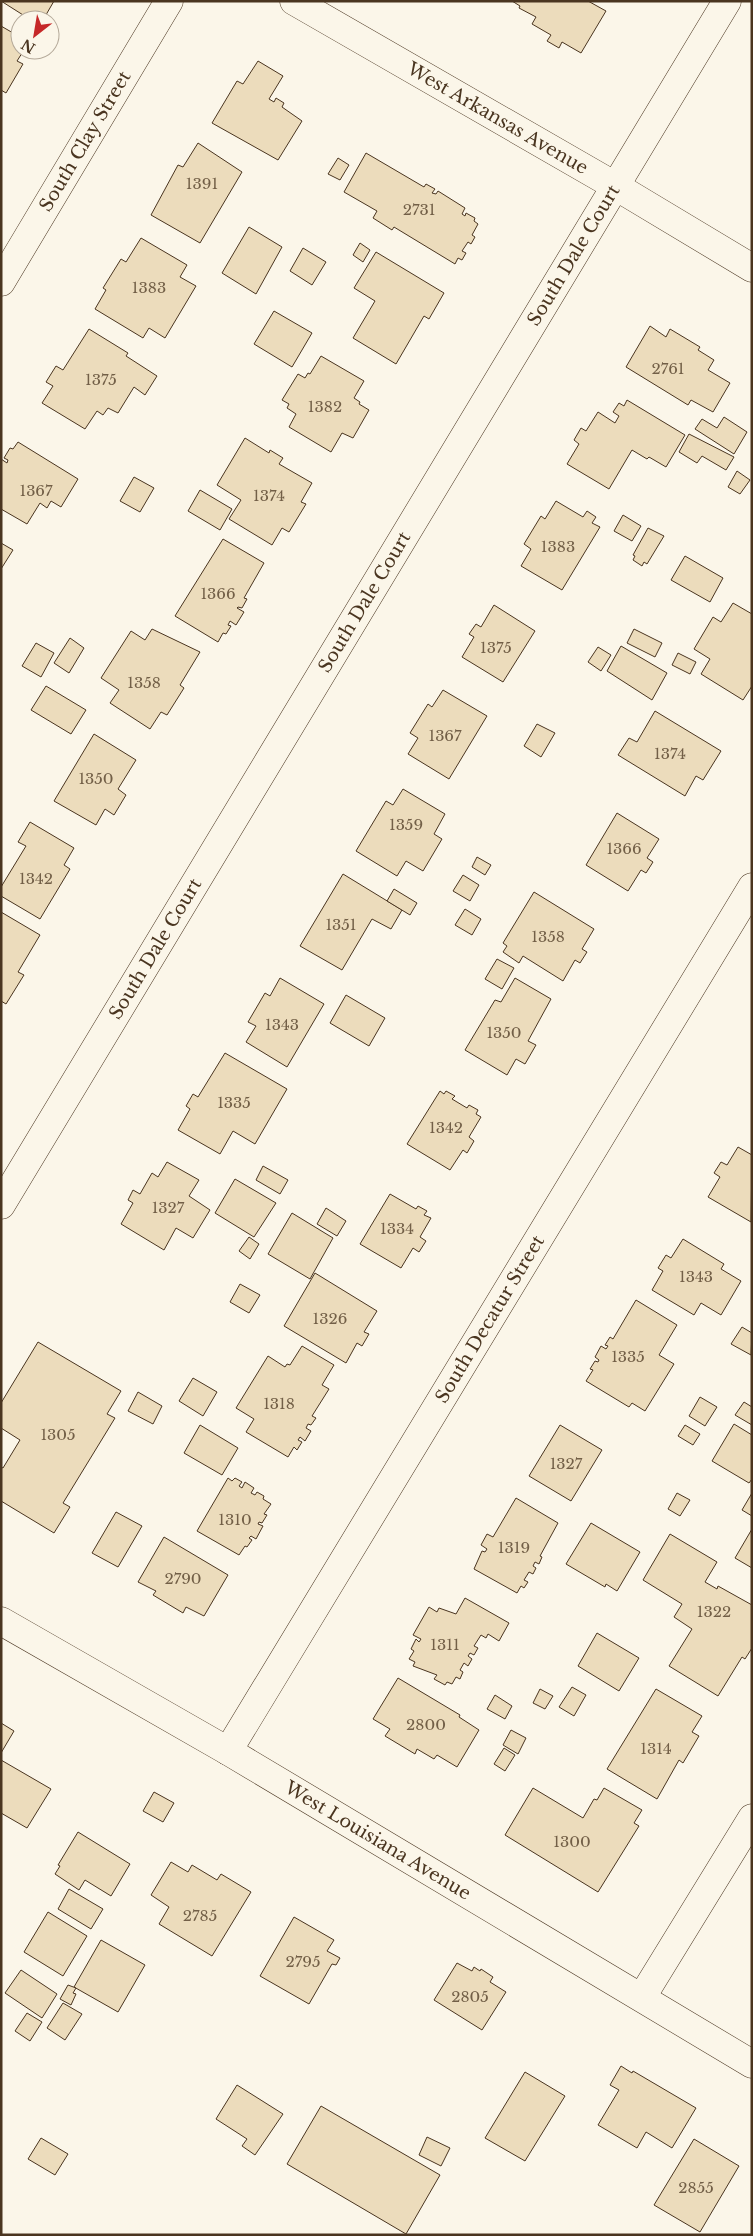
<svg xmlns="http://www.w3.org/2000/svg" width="753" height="2236" font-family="'Libre Baskerville',serif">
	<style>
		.building { fill: #ecdcbc; stroke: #4a3520 }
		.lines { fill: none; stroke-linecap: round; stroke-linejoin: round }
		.street-casing { stroke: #4a3520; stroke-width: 29 }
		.secondary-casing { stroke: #4a3520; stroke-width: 29 }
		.street { stroke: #fbf6e9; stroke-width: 28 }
		.secondary { stroke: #fbf6e9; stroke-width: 28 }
		.labels { text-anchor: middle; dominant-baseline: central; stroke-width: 4; stroke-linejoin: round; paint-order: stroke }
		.number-label { font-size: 15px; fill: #725f47 }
		.street-label { font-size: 18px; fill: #4a3520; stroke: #fbf6e9 }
	</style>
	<rect width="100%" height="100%" fill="#fbf6e9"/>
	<g class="building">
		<path d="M1,1H54L43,20H31Z"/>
		<path d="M512,1H588L606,11L581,53L562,42L559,48L547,41L551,35L532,24L536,17L519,8L520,6Z"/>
		<path d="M1,26L20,37V50H24L17,61L23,64L6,93L1,90Z"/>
		<path d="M258,61L283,76L269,99L274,102L276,98L284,103L282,107L302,121L278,160L212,123L237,81L243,84Z"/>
		<path d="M198,143L242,172L200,243L151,215L178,165L183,167Z"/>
		<path d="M366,153L424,187L426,184L435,189L432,193L436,194L438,191L465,208L462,214L465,216L466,213L475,218L474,221L478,224L472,235L475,237L471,244L468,242L462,251L466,253L462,260L458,258L455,264L394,227L392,230L373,218L377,211L344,192Z"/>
		<path d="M338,158L349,165L340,180L328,174Z"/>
		<path d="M249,227L282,247L256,294L222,273Z"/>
		<path d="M141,238L187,265L180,277L196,286L165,338L149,328L143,338L95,309L106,290L103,288L121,259L126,262Z"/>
		<path d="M360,243L370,250L363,262L353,255Z"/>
		<path d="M303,248L326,262L312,285L290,271Z"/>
		<path d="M376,252L444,293L429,319L424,316L396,364L353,338L375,301L354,288Z"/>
		<path d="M274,311L312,333L292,367L254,344Z"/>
		<path d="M650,326L666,337L670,329L700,347L698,350L714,360L708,370L730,383L713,412L691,400L688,405L626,367Z"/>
		<path d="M89,329L128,353L126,356L157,376L145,395L134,387L118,413L108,408L103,415L97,411L85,429L42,403L53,386L46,382L56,366L63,370Z"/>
		<path d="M321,356L364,381L354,398L360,402L359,404L369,410L353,438L342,433L331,452L289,427L296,414L287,408L289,404L282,400L298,374L305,378L308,373L310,374Z"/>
		<path d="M627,400L685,435L666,467L649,457L647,459L632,450L609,489L567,464L579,444L574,440L581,428L586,431L598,412L615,423L619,416L613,412L619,403L624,406Z"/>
		<path d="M724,417L747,432L734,454L695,429L702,419L717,428Z"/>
		<path d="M689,434L734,457L726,470L702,456L697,463L679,452Z"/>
		<path d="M245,438L269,453L270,450L283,458L279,464L312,483L301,502L306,504L289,532L282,528L272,545L229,519L241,500L217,485Z"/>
		<path d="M18,442L78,479L61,507L51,501L47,508L40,503L27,524L1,509V459L7,463L8,460L4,458L10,448L13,449Z"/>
		<path d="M737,471L750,480L740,494L728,487Z"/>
		<path d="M134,477L154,488L140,512L120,501Z"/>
		<path d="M200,490L232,509L220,530L188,511Z"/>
		<path d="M556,501L583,517L587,511L596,517L592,523L600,527L562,590L521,566L531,549L524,544L541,516L545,519Z"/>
		<path d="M623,515L641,526L632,541L614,531Z"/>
		<path d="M648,528L664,536L647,564L644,562L642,566L633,560L635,556L633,555Z"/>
		<path d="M223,539L264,563L244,598L247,599L242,608L238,607L237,608L244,612L236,625L230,621L228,625L231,626L226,634L223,633L218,642L175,616Z"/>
		<path d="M1,543L13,550L1,569Z"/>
		<path d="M685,556L723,578L710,602L671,580Z"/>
		<path d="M733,603L752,614V686L743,700L701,674L710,659L694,649L713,617L721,622Z"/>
		<path d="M494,605L535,631L503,682L462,657L474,637L469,634L476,624L481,627Z"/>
		<path d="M152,629L200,652L180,685L184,688L167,715L161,712L150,729L110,703L119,690L101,678L131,631L145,640Z"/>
		<path d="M634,629L662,643L655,657L627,643Z"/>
		<path d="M70,638L84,648L69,673L54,663Z"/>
		<path d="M36,643L54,653L41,677L22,666Z"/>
		<path d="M621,646L667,673L652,700L607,671Z"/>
		<path d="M598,647L611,655L601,671L588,662Z"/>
		<path d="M678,653L696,662L690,674L672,665Z"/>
		<path d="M46,686L86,710L71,734L31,710Z"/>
		<path d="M443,690L487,716L449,779L408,754L418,738L410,733L428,704L432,707Z"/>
		<path d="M655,711L721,751L703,780L696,776L685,796L618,755L629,738L637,742Z"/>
		<path d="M537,724L555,733L541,757L524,746Z"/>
		<path d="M94,734L136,760L118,789L126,795L114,815L105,809L96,825L54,801Z"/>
		<path d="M403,789L445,814L434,834L442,839L423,871L406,861L397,876L356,851L386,801L393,805Z"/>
		<path d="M617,813L659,839L647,858L653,862L646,873L641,870L628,891L586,865Z"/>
		<path d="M30,822L74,848L64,865L70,869L40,919L1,896V887L26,846L18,842Z"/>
		<path d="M477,857L491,865L485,875L472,867Z"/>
		<path d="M343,874L402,910L391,929L372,919L342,970L300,946Z"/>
		<path d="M463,875L479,885L470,901L453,891Z"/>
		<path d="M394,889L417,903L410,915L387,901Z"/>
		<path d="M534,892L594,929L582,949L587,952L580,963L575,960L563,981L523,956L519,963L503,952L507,946L503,943Z"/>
		<path d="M465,909L481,919L472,935L455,925Z"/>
		<path d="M1,912L40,935L18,972L24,975L6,1004L1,1001Z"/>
		<path d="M497,959L514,968L502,989L485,979Z"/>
		<path d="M280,978L324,1004L287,1067L246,1042L256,1026L248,1022L265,993L270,996Z"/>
		<path d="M515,978L551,999L528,1041L536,1045L525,1064L516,1059L507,1075L465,1050L495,1000L501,1002Z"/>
		<path d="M346,995L385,1018L369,1046L330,1023Z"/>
		<path d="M225,1053L287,1089L255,1144L233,1131L220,1154L178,1130L190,1109L186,1106L193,1094L198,1097Z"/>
		<path d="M440,1091L444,1094L446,1091L455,1096L452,1099L467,1108L469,1105L478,1110L476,1114L481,1117L469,1137L474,1141L467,1153L463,1150L450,1170L407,1144Z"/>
		<path d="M738,1147L752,1155L751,1222L708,1197L720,1177L714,1173L721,1162L727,1165Z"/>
		<path d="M167,1162L199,1180L189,1196L210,1210L193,1238L176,1228L164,1250L121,1224L133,1203L128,1200L133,1190L140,1194L152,1173L158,1177Z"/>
		<path d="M263,1166L288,1180L280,1194L256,1180Z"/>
		<path d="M235,1179L276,1203L254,1237L215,1213Z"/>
		<path d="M390,1194L416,1209L418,1206L427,1211L424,1215L431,1218L420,1237L426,1241L419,1252L413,1248L401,1268L360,1244Z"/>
		<path d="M326,1208L346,1221L337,1236L317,1224Z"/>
		<path d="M292,1213L333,1238L310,1279L268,1254Z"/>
		<path d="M249,1237L259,1244L250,1259L239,1251Z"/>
		<path d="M683,1239L724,1264L721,1269L741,1281L721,1315L701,1303L694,1315L652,1290L663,1271L658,1268L666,1255L671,1258Z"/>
		<path d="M315,1273L377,1311L364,1332L369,1334L362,1346L357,1343L346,1363L284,1326Z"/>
		<path d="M240,1284L260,1295L249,1313L230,1302Z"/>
		<path d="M636,1300L677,1325L659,1355L674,1364L645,1411L632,1403L629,1407L586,1381L593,1370L590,1369L595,1361L598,1362L599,1360L595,1357L601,1346L606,1349L608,1346L605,1345L610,1337L613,1339Z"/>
		<path d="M742,1327L752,1333L751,1355L731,1344Z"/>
		<path d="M38,1342L121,1391L107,1414L115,1418L63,1503L70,1507L54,1533L1,1501V1467L3,1468L20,1440L1,1428V1403Z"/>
		<path d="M302,1346L334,1365L322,1385L329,1389L312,1416L316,1418L311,1425L308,1424L306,1428L311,1431L305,1441L300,1437L298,1440L302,1442L297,1450L294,1447L288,1457L246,1432L254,1419L236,1408L268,1356L285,1367L287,1364L290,1365Z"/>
		<path d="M193,1378L217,1392L203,1416L179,1401Z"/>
		<path d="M138,1392L162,1406L153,1424L128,1411Z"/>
		<path d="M700,1397L717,1407L705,1426L689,1416Z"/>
		<path d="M744,1402L752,1407V1425L735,1415Z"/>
		<path d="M734,1424L752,1435V1479L749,1483L712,1461Z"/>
		<path d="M200,1425L238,1448L222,1475L184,1453Z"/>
		<path d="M560,1425L602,1450L571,1501L529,1476Z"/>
		<path d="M685,1425L700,1434L693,1445L678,1436Z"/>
		<path d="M228,1478L232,1481L235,1478L242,1482L239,1486L242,1488L245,1482L254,1488L251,1493L255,1495L257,1492L264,1496L263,1499L271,1504L264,1514L267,1515L262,1523L259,1522L258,1524L263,1526L256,1539L251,1536L249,1538L252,1540L247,1547L245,1546L239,1555L197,1531Z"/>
		<path d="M677,1493L690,1500L680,1516L668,1509Z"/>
		<path d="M752,1493V1516L742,1510Z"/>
		<path d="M516,1498L558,1523L540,1556L542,1557L539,1564L535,1562L533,1566L536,1568L533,1574L529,1572L524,1580L528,1582L524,1588L521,1586L517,1593L474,1569L482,1551L485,1552L487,1549L481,1545L487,1534L493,1537Z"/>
		<path d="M116,1512L142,1526L118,1567L92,1553Z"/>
		<path d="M591,1523L640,1552L617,1591L606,1584L605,1587L566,1564Z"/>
		<path d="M752,1529V1568L735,1558Z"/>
		<path d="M670,1534L717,1562L705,1582L717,1589L718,1586L752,1605V1648L745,1659L742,1657L718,1696L669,1666L692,1629L674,1617L682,1604L643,1580Z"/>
		<path d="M164,1537L228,1575L204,1616L186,1607L183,1613L153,1595L156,1591L138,1582Z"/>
		<path d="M465,1598L509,1623L499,1641L488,1634L486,1638L481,1635L474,1646L478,1648L474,1655L470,1653L468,1656L472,1659L468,1666L464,1663L460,1670L463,1672L460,1679L456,1677L452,1684L447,1682L445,1685L434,1679L437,1675L413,1666L415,1662L409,1659L414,1651L411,1649L416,1639L419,1642L421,1639L413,1635L429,1607L437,1612L439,1608L456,1614Z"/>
		<path d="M597,1633L639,1658L619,1691L578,1666Z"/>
		<path d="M398,1678L460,1715L459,1717L479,1730L457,1767L437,1755L434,1759L417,1749L415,1754L385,1736L390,1729L373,1719Z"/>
		<path d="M572,1687L586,1695L574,1716L559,1707Z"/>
		<path d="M540,1689L553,1696L545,1709L533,1703Z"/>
		<path d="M656,1689L702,1716L692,1732L699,1736L683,1763L679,1760L657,1799L607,1769Z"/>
		<path d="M495,1695L512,1706L505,1719L487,1709Z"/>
		<path d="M1,1723L14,1731L1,1753Z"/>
		<path d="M511,1730L526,1738L518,1754L503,1745Z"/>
		<path d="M504,1748L515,1755L505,1771L494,1764Z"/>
		<path d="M1,1760L51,1789L27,1828L1,1813Z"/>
		<path d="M533,1788L583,1818L594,1799L597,1800L604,1788L642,1810L634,1823L639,1826L598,1892L505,1835Z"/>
		<path d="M154,1792L174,1803L163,1822L143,1811Z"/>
		<path d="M78,1832L130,1864L111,1896L85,1880L79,1890L55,1874L60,1866L58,1865Z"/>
		<path d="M171,1862L188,1872L192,1865L217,1880L221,1874L251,1892L212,1956L159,1924L169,1907L151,1895Z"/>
		<path d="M69,1889L103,1909L91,1929L58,1909Z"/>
		<path d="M48,1912L87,1936L63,1976L24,1952Z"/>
		<path d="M294,1917L334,1940L327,1951L340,1958L336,1965L332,1964L309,2004L260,1976Z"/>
		<path d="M101,1940L145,1965L118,2012L74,1987Z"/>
		<path d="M457,1963L472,1971L474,1967L480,1971L481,1969L493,1977L490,1982L506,1992L482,2030L434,2000Z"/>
		<path d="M21,1970L57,1994L42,2018L5,1993Z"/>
		<path d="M68,1985L76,1988L73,1993L76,1994L71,2005L60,1999Z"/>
		<path d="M63,2003L82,2014L65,2040L47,2028Z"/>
		<path d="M27,2013L42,2022L30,2041L15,2031Z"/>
		<path d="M621,2066L632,2073L633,2071L696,2108L672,2148L646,2132L637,2148L598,2125L619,2090L610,2085Z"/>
		<path d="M525,2072L565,2096L525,2161L485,2138Z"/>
		<path d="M237,2085L283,2114L255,2155L242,2146L247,2139L216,2119Z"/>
		<path d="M321,2106L440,2175L406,2234L287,2164Z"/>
		<path d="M427,2137L450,2148L441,2166L419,2155Z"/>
		<path d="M41,2138L68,2154L55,2175L28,2159Z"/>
		<path d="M694,2139L739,2166L700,2232L654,2205Z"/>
	</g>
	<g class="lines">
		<defs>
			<g id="street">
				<path id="s1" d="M294,1L617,187L752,268"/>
				<path id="s2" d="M1,282L169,1"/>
				<path id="s3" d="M1,1205L727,1"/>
				<path id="s4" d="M228,1751L752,887"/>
				<path d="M642,1997L752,1818"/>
			</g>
			<g id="secondary">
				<path id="s5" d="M1,1621L228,1751L752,2064"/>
			</g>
		</defs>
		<use href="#street" class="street-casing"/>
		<use href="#secondary" class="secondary-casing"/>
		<use href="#street" class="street"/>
		<use href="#secondary" class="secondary"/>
	</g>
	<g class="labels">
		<g class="number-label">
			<text x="202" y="183">1391</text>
			<text x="419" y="209">2731</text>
			<text x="149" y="287">1383</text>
			<text x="668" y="368">2761</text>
			<text x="101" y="379">1375</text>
			<text x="325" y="406">1382</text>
			<text x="36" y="490">1367</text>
			<text x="269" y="495">1374</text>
			<text x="558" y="546">1383</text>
			<text x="218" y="593">1366</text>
			<text x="496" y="647">1375</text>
			<text x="144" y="682">1358</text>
			<text x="445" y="735">1367</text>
			<text x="670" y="753">1374</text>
			<text x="96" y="778">1350</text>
			<text x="406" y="824">1359</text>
			<text x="624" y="848">1366</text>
			<text x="36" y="878">1342</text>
			<text x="341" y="924">1351</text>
			<text x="548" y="936">1358</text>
			<text x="282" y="1024">1343</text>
			<text x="504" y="1032">1350</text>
			<text x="234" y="1102">1335</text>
			<text x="446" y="1127">1342</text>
			<text x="168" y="1207">1327</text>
			<text x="397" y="1228">1334</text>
			<text x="696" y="1276">1343</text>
			<text x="330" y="1318">1326</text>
			<text x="628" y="1356">1335</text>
			<text x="279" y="1403">1318</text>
			<text x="58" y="1434">1305</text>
			<text x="566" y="1463">1327</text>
			<text x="235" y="1519">1310</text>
			<text x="514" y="1547">1319</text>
			<text x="183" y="1578">2790</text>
			<text x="714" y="1611">1322</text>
			<text x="445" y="1644">1311</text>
			<text x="426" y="1724">2800</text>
			<text x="656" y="1748">1314</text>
			<text x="572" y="1841">1300</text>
			<text x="200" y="1915">2785</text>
			<text x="303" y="1961">2795</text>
			<text x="470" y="1996">2805</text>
			<text x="696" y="2187">2855</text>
		</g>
		<g class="street-label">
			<text stroke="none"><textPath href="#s1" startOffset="235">West Arkansas Avenue</textPath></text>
			<text stroke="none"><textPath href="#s2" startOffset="164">South Clay Street</textPath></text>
			<text stroke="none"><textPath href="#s3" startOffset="1109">South Dale Court</textPath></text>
			<text stroke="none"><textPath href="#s3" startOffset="704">South Dale Court</textPath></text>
			<text stroke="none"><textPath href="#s3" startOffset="299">South Dale Court</textPath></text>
			<text stroke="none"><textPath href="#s4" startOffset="505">South Decatur Street</textPath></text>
			<text stroke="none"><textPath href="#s5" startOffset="436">West Louisiana Avenue</textPath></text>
		</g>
	</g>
	<rect width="753" height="2236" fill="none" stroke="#4a3520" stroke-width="5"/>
	<g transform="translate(35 35) rotate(211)"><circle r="24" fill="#fbf6e9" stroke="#b4a999"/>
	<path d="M0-4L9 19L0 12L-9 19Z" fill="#c62828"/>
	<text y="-8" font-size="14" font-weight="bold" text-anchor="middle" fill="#4a3520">N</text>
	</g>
</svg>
